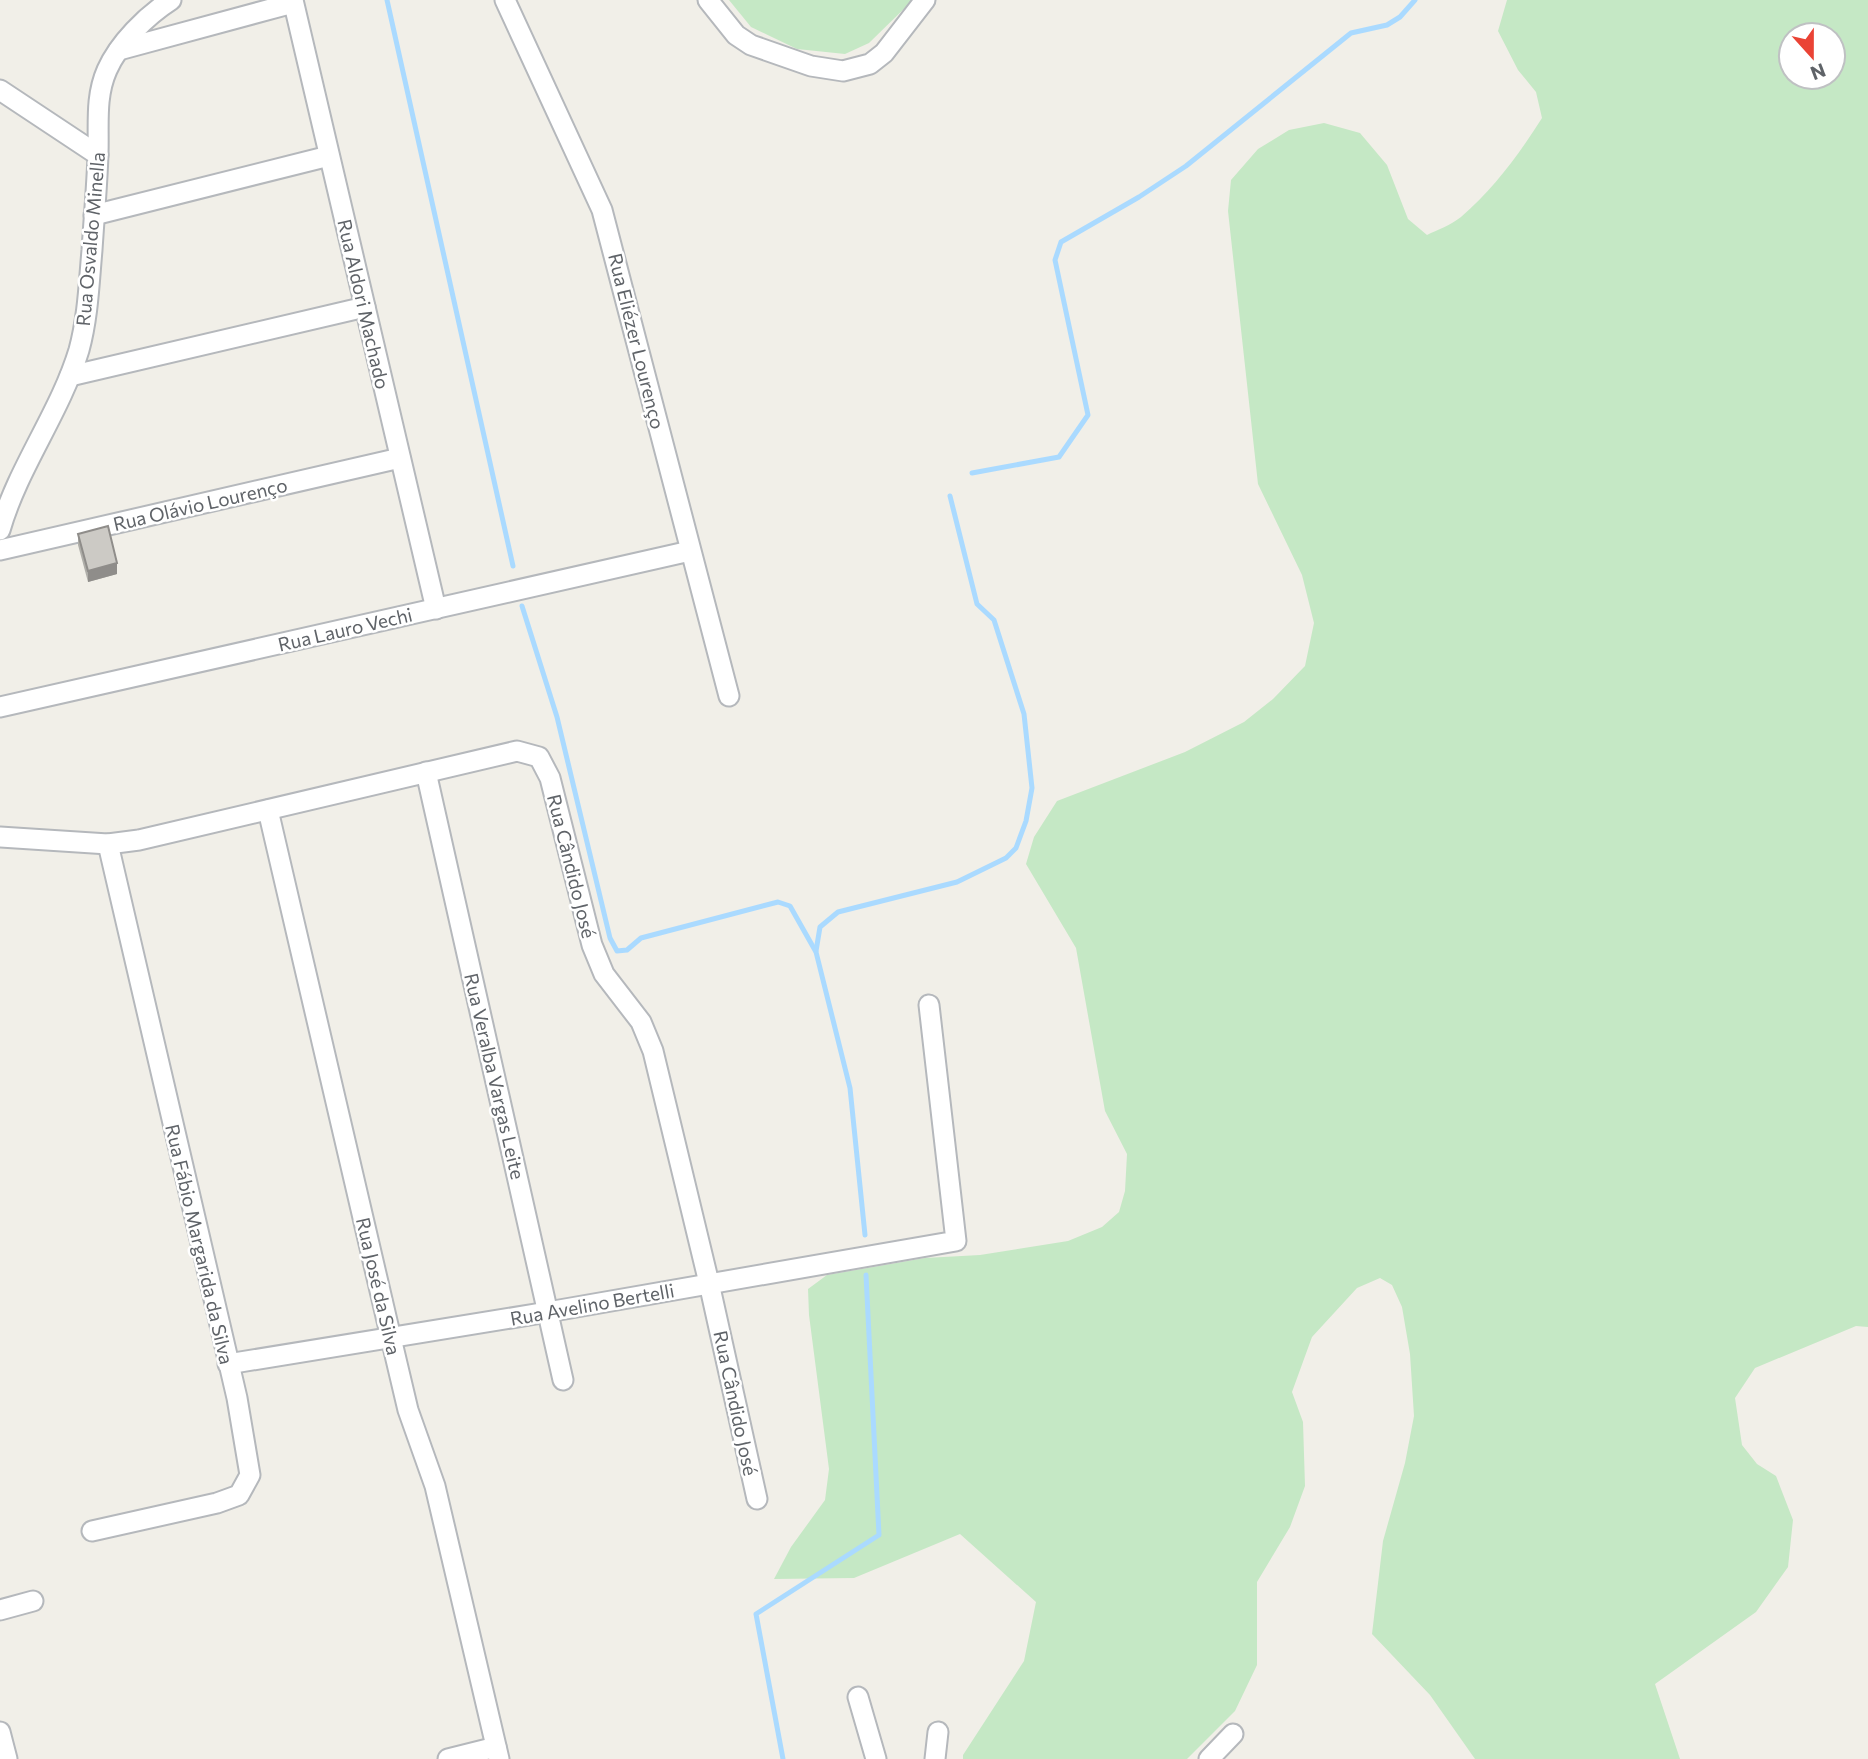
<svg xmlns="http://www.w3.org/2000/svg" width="1868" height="1759" font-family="Commissioner,sans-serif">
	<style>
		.green { fill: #c5e8c5; fill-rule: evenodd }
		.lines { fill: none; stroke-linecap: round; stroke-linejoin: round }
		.stream { stroke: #aadaff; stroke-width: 5 }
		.minor-casing { stroke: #b5b8bc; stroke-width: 23 }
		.minor { stroke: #fff; stroke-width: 19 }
		.wall { fill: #afaea9 }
		.shaded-wall { fill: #8f8d8a }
		.building { fill: #cccac5; stroke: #8f8d8a; stroke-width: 2 }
		.labels { text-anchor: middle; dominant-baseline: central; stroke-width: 5; stroke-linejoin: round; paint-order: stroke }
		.street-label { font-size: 19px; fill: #5f6368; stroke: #fff }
	</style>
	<rect width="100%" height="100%" fill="#f1efe8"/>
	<g class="green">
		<path d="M729,0H913L869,43L845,54L797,49L751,27Z"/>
		<path d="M1507,0H1868V1327L1856,1326L1755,1368L1735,1398L1742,1445L1757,1464L1776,1476L1793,1520L1788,1567L1756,1612L1655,1684L1680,1759H1475L1430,1695L1372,1634L1383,1541L1405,1463L1414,1416L1410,1354L1402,1307L1392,1285L1380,1278L1357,1288L1312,1337L1292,1392L1303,1422L1305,1486L1290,1527L1257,1582V1665L1235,1711L1187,1759H963V1755L1024,1661L1036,1602L960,1534L854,1578L774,1579L791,1547L825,1500L829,1469L809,1315L808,1289L827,1275L925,1258L980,1255L1068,1241L1102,1227L1119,1212L1125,1191L1127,1154L1105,1111L1076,948L1026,864L1034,837L1057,801L1185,752L1244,722L1273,699L1305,666L1314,623L1302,575L1258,484L1228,211L1231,180L1258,149L1289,130L1324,123L1360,133L1387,165L1408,219L1427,235C1437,230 1451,225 1461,217C1493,190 1520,153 1542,118L1536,92L1518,70L1498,31ZM1833,35V77H1791V35Z"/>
	</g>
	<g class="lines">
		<g class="stream">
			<path d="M387,0L513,566"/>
			<path d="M972,473L1059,457L1088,415L1055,260L1061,242L1139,197L1186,166L1351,33L1387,25L1400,17L1415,0"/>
			<path d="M522,606L557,717L610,938L617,951L627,950L641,938L778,902L790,906L816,952L850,1088L865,1235"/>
			<path d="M816,951L820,927L838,912L957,882L1006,858L1016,848L1026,821L1032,788L1024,714L994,620L977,604L950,496"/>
			<path d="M783,1759L756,1614L879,1535L866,1275"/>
		</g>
		<defs>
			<g id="minor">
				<path d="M293,0L436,609"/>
				<path d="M505,0L602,210L729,696"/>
				<path d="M708,0L736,35L751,45L811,66L843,71L870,64L884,53L925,0"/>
				<path d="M119,50L293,3"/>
				<path d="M0,90L98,155"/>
				<path d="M94,215L329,156"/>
				<path d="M70,376L365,307"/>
				<path d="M0,530C18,467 60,413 79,350C88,317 89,283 92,250C94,218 97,186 98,154C99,125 95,97 107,70C119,43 146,16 171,0"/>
				<path d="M0,550L400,458"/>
				<path d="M0,707L690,551"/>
				<path d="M426,772L563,1380"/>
				<path d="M268,810L391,1338L408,1410L435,1486L499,1759"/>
				<path d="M0,837L108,844L139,840L517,751L539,757L550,778L592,945L604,974L641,1022L653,1051L709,1283L757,1499"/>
				<path d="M228,1364L548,1312L956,1241L929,1005"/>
				<path d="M92,1531L217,1503L239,1495L250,1475L237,1398L108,844"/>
				<path d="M0,1610L33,1601"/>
				<path d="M858,1697L876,1759"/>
				<path d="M0,1732L7,1759"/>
				<path d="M448,1759L496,1747"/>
				<path d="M935,1759L938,1732"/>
				<path d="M1209,1759L1233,1734"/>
			</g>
		</defs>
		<use href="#minor" class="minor-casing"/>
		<use href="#minor" class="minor"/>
	</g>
	<path class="wall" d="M78,534L117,574L88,582L78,545Z"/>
	<path class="shaded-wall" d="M117,563V574L88,582V571Z"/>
	<path class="building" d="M108,526L117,563L88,571L78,534Z"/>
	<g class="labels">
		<g class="street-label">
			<text transform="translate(90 239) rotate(-85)">Rua Osvaldo Minella</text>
			<text transform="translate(364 304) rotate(77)">Rua Aldori Machado</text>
			<text transform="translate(637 341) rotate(76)">Rua Eliézer Lourenço</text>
			<text transform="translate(200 504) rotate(-13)">Rua Olávio Lourenço</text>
			<text transform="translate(345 629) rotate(-13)">Rua Lauro Vechi</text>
			<text transform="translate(572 866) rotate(76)">Rua Cândido José</text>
			<text transform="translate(495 1076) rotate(77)">Rua Veralba Vargas Leite</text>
			<text transform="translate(200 1244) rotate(77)">Rua Fábio Margarida da Silva</text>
			<text transform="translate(379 1286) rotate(77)">Rua José da Silva</text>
			<text transform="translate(592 1304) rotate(-10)">Rua Avelino Bertelli</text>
			<text transform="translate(736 1403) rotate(78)">Rua Cândido José</text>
		</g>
	</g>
	<g transform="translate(1812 56) rotate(159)"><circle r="33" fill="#ffffff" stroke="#bfc1c3" stroke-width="2"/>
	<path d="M0-5L12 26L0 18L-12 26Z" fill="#ea4335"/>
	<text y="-10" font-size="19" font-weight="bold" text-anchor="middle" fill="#5f6368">N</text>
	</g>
</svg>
